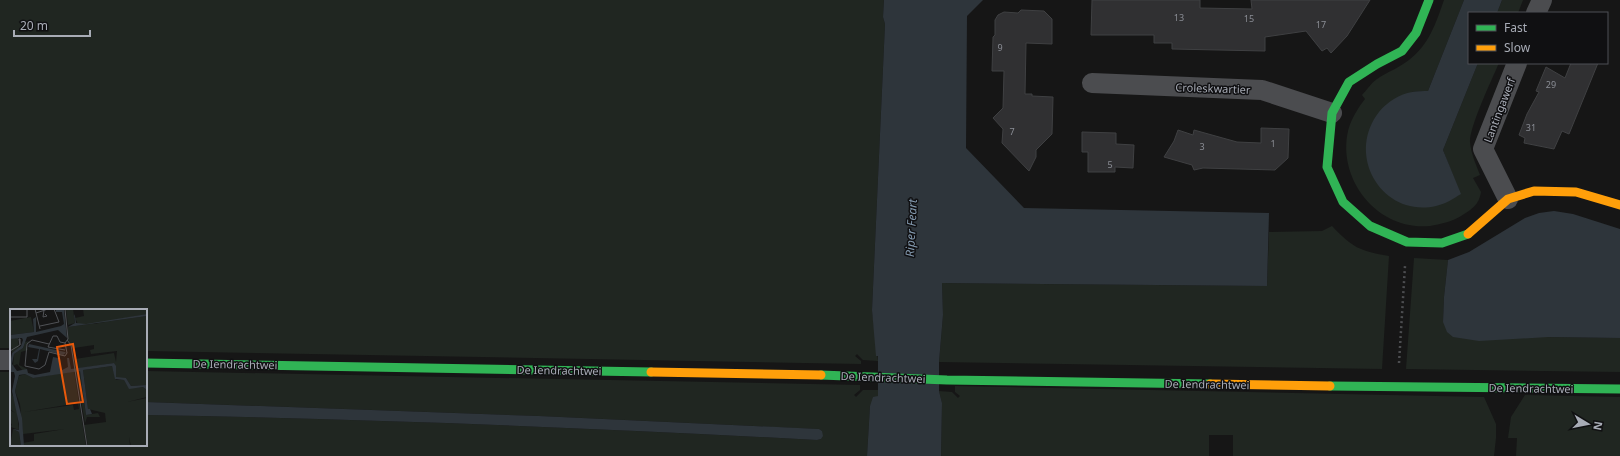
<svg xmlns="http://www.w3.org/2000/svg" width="1620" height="456" font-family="'Noto Sans',sans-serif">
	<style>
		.green { fill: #202621 }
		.water { fill: #2e353b }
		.building { fill: #303032; stroke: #3f4042 }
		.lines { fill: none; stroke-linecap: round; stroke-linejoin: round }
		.path { stroke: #4c4d50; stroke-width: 2.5; stroke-dasharray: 2 3; stroke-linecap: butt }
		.street { stroke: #4b4c4f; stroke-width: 20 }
		.fast { stroke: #30b455; stroke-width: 9 }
		.slow { stroke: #ff9f0a; stroke-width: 9 }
		.labels { text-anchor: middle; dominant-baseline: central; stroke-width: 3; stroke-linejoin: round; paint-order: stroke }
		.number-label { font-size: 9px; fill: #8a8d95 }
		.street-label { font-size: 11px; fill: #a8acb6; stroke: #101012 }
		.water-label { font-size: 12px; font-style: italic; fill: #8399ae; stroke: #101012 }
		.inset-road { fill: none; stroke: #505256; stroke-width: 1 }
		.view { fill: #e8590c; fill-opacity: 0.15; stroke: #e8590c; stroke-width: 2 }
		.inset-edge { fill: none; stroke: #a8acb6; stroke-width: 2 }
	</style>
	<rect width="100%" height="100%" fill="#161616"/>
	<g class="green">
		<path d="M0,0H884L883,17L885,24L872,310L878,361L863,360L857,354L855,356L861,361V364L146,351V310H11V348H0Z"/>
		<path d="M1444,0H1464L1428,91L1411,92L1422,207C1437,206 1448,202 1460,194L1443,150L1478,63H1499C1492,79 1469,128 1470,142C1471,154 1476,164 1480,175L1473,178L1481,192C1479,205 1472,209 1461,216C1452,222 1440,224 1430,226C1378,231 1337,180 1348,131C1351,119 1358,108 1365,99L1362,95C1367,90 1371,83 1377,79C1387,72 1399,68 1409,60C1429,45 1436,23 1444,0Z"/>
		<path d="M1502,0H1523L1518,13H1497Z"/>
		<path d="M1332,226C1353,248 1360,251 1389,256L1382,369L939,362L943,315L942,283L1267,286L1269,232L1322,231Z"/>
		<path d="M1414,258L1448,260L1444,297L1443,322L1548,337L1620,338V372L1406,369Z"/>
		<path d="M146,371L860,385V390L854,395L856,397L863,390H878V396L870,406L867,456H0V372H11V445H146V415C370,419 594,428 817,440L821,439L822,431L818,429L539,416L146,402Z"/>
		<path d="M955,386L1484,397L1496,424V438L1494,456H1233V435H1209V456H941L942,403L939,391L952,392L958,398L960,396L955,392Z"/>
		<path d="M1525,395L1620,397V456H1516L1517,438H1508L1511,417Z"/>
	</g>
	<g class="water">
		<path d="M884,0H983L967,16L966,148L1024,208L1269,213L1267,286L942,283L943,315L939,362V391L942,403L941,456H867L870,406L873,397L878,396V356H876L872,310L885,24L883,17Z"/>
		<path d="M1464,0H1502L1497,13H1469V63H1478L1443,150L1461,194C1453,199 1445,204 1436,206C1382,218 1345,155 1379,112C1387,102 1400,94 1412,92C1417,91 1423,91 1428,91Z"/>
		<path d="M1554,211L1573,214L1620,229V338L1548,337L1479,341L1453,337L1447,332L1443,322L1444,297L1448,260L1469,252L1525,218L1539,213Z"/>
		<path d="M146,402L539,416L819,429L822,431L823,436L821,439L817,440C594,428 370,419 146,415Z"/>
	</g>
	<g class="building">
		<path d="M1092,0H1200V8L1252,9L1251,0H1370L1347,36L1331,53L1327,48L1322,51L1306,31L1265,37V51L1172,49V43H1154V35H1091Z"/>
		<path d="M1021,10L1044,11L1052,19V44L1026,43L1025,94H1032V96L1053,97L1052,134L1036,150V157L1029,171L1002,143L1003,129L993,118L1003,108L1004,71H992L993,37L995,35V20L998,15L1004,12L1018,13Z"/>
		<path d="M1571,63H1598L1569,134L1562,131L1554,149L1524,143L1525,138L1519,135L1527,114L1539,92L1536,91L1546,67L1565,78Z"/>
		<path d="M1261,128L1289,129L1288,158L1275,170L1203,168L1194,170L1192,165L1164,157L1174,141L1178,130L1193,135L1194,130L1237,142L1261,143Z"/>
		<path d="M1082,132L1116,133V144L1134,145L1133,168L1115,167V172H1088V152H1082Z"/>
	</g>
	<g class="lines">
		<path class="path" d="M1399,363L1405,266"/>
		<g class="street">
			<path d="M1536,13L1542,0"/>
			<path d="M1092,83L1262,90L1332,113"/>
			<path d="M1508,199L1483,149L1517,63"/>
			<path d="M0,360H11"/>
		</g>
		<g class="fast">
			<path d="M1429,0L1416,33L1402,51L1377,64L1349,82L1332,113L1327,167L1343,202L1370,226L1407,242L1442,243L1468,234"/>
			<path d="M146,363L651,372"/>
			<path d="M821,375L947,380L1210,384"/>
			<path d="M1330,386L1620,389"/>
		</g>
		<g class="slow">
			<path d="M1468,234L1508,199L1534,191L1576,192L1620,205"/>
			<path d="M651,372L821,375"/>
			<path d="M1210,384L1330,386"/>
		</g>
	</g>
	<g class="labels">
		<g class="number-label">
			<text x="1179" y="17">13</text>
			<text x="1249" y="18">15</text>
			<text x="1321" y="24">17</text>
			<text x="1000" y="47">9</text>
			<text x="1551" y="84">29</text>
			<text x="1531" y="127">31</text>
			<text x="1012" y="131">7</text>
			<text x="1273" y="143">1</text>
			<text x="1202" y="146">3</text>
			<text x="1110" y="164">5</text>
		</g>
		<g class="street-label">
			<text transform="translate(1213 88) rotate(2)">Croleskwartier</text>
			<text transform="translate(1499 110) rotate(-69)">Lantingawerf</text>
			<text transform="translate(235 364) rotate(1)">De Iendrachtwei</text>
			<text transform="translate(559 370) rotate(1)">De Iendrachtwei</text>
			<text transform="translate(883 377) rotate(2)">De Iendrachtwei</text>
			<text transform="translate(1207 384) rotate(1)">De Iendrachtwei</text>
			<text transform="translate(1531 388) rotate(1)">De Iendrachtwei</text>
		</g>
		<g class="water-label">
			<text transform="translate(911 228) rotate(-87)">Riper Feart</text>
		</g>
	</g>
	<g transform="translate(10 309)">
		<rect width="137" height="137" fill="#161616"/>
		<path d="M56,0H63L65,14L58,16ZM73,0H137V5L84,15H68L65,9L74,7ZM137,7V76L121,77L116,69H106L104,54L65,60L63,40L58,31V18ZM84,36V40L80,41L81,45L107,42L106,53L104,44L65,50L64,39ZM21,8L24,23L0,26V12ZM8,29L9,39L2,44L0,30ZM20,32L16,36L18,41L11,43L9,56L17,60L13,62L7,55L3,57L4,45L13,39L15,33ZM102,57L106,71H114L119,79L133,78L137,81V88L117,93L137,89V137H121L119,128L120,137H78L74,116L96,113L95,104L78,100L73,61ZM64,62L76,137H14L13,134L24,132V125L55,120L13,125L10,95L5,82L9,67L15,65L23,69ZM68,94L69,100L64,101L63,96L14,103ZM66,62H70L76,106L88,104L90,108H77L75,114ZM0,81L6,94L9,121L1,118L2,115L0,114V101L5,104L0,100ZM3,120L9,123L11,137H0Z" fill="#202621" fill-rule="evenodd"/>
		<path d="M46,0L54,1L57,29L48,21L17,28L13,39L4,45L2,55L7,62L17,60L18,64L25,66L40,63L43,48L48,49L52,61L58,58L57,49H59L61,60L104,54L106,57V68L116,69L121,77L136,76L137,81L133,78L119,80L114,71L105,70L102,57L73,61L78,100H80L82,105L76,106L70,62L23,69L15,65L9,66L5,82L12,109L14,137H11L9,123L3,120L9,121V115L2,82L5,67L4,63H0V54L2,44L11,37L13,31L12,29L0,30V26L24,23L23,10L26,8V23L51,17L54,15L52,3H46ZM64,5L65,7L66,14L76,15L137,5V7L58,18L65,14ZM19,35L55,43L56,44L53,46L30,40L28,52L25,54L22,50H27L29,40L18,38Z" fill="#2e353b"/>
		<path class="inset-road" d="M25,0L30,20M34,1L33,8L37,7L35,5M26,4L38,0M0,8H17V0M30,17L49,13L44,0M57,31L61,36L77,137M39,35L22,31L17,35L15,57L29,60L35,56L39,43L55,47L57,44L55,34M55,41L38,38L43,27H47L50,33L55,34L58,30L55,0M0,42L10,36V30H9L10,36"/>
		<path class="view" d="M63,35L73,93L57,95L47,38Z"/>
		<rect width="137" height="137" class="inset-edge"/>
	</g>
	<rect x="1468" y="12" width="140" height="52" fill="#101012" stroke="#4d4e54"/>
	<rect x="1476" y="25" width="20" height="6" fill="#30b455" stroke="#4d4e54"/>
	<text x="1504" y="32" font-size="12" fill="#a8acb6">Fast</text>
	<rect x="1476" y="45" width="20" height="6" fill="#ff9f0a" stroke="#4d4e54"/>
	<text x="1504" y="52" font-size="12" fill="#a8acb6">Slow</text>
	<g transform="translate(1588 424) rotate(100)" stroke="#101012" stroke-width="3" paint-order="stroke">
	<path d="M0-3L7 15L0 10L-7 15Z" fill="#a8acb6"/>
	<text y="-6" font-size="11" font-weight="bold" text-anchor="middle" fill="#a8acb6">N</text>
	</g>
	<path d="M14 30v6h76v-6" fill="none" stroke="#a8acb6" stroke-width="2"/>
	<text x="20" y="30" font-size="12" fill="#a8acb6" stroke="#101012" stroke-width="3" paint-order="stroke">20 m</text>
</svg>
